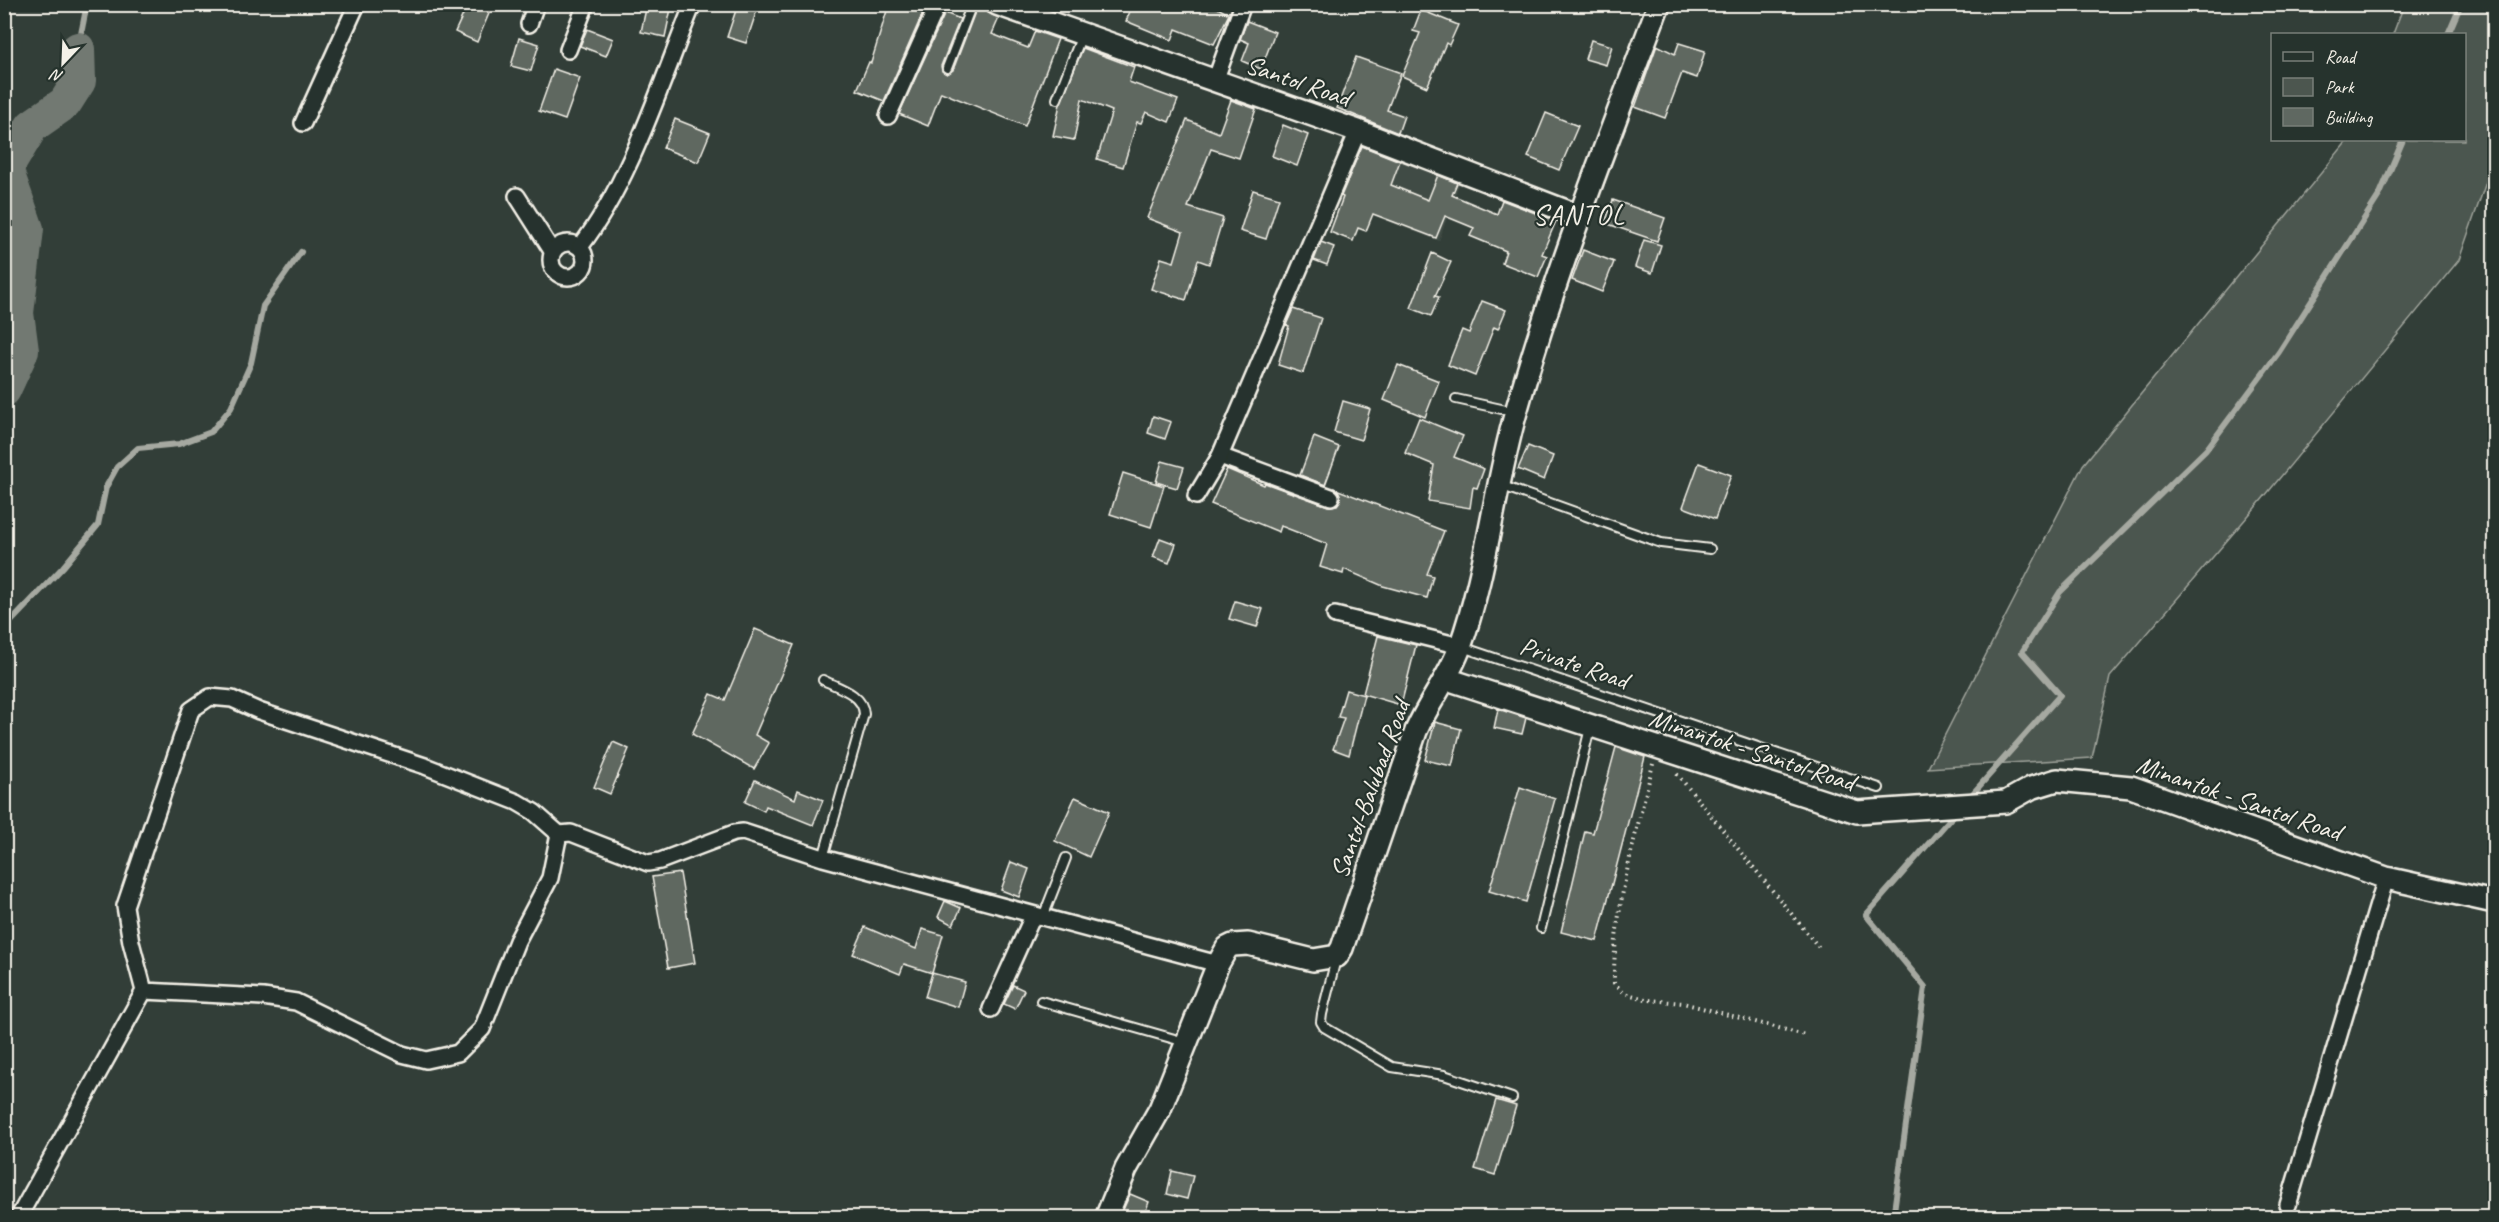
<svg xmlns="http://www.w3.org/2000/svg" width="2499" height="1222" font-family="Caveat,sans-serif">
	<style>
		.built { fill: #404b44 }
		.green { fill: #4c564f; stroke: #a0a49c; stroke-width: 1.5 }
		.lines { fill: none; stroke-linecap: round; stroke-linejoin: round }
		.stream { stroke: #a6a9a1; stroke-width: 6 }
		.river { stroke: #727972; stroke-width: 34 }
		.building { fill: #5f6861; stroke: #f4f1e8; stroke-width: 1.5 }
		.lane-casing { stroke: #f4f1e8; stroke-width: 12 }
		.street-casing { stroke: #f4f1e8; stroke-width: 20 }
		.secondary-casing { stroke: #f4f1e8; stroke-width: 26 }
		.path { stroke: #f4f1e8; stroke-width: 4; stroke-dasharray: 1.5 4.5; stroke-linecap: butt }
		.lane { stroke: #26332d; stroke-width: 8 }
		.street { stroke: #26332d; stroke-width: 15 }
		.secondary { stroke: #26332d; stroke-width: 21 }
		.labels { text-anchor: middle; dominant-baseline: central; stroke-width: 4.5; stroke-linejoin: round; paint-order: stroke }
		.street-label { font-size: 26px; fill: #f4f1e8; stroke: #26332d }
		.quarter-label { font-size: 28px; letter-spacing: 1.5px; fill: #f4f1e8; stroke: #26332d }
	</style>
	<rect width="100%" height="100%" fill="#323e38"/>
	<filter id="ink" filterUnits="userSpaceOnUse"><feTurbulence type="fractalNoise" baseFrequency=".0167" numOctaves="2"/><feDisplacementMap in="SourceGraphic" scale="12" xChannelSelector="R" yChannelSelector="G"/><feConvolveMatrix kernelMatrix="1 2 1 2 8 2 1 2 1" color-interpolation-filters="sRGB"/></filter>
	<g filter="url(#ink)">
		<path class="built" d="M1359,136L1462,176L1439,241L1334,200Z"/>
		<path class="green" d="M2404,5H2494V159L2459,260L2260,502L2110,677L2092,758L1928,768L2083,465L2348,140H2464V34H2393Z"/>
		<g class="lines">
			<g class="stream">
				<path d="M2448,34L2461,4"/>
				<path d="M78,49L87,4"/>
				<path d="M4,629L63,567L98,525L106,487L117,467L138,448L179,444L211,432L231,408L251,363L263,306L301,252"/>
				<path d="M1968,799L2060,695L2022,652L2060,592L2206,450L2279,352L2380,194L2403,140"/>
				<path d="M1893,1218L1925,987L1866,915L1957,811"/>
			</g>
			<path class="river" d="M4,390L22,351L17,313L27,229L6,169L32,126L65,103L79,81L78,49"/>
		</g>
		<g class="building">
			<path d="M468,4H493L477,42L455,32Z"/>
			<path d="M647,4H672L665,37L641,32Z"/>
			<path d="M738,4H759L746,43L727,37Z"/>
			<path d="M889,4L923,13L884,101L857,90L869,62L871,63Z"/>
			<path d="M978,4H985L988,13L999,18L992,34L1028,48L1035,31L1058,39L1025,126L941,92L928,126L899,114L945,13L960,19L941,66L942,71L947,74L953,70Z"/>
			<path d="M1133,4H1185L1198,10L1200,4H1210L1229,14L1214,44L1176,29L1172,40L1126,21Z"/>
			<path d="M1421,10L1458,25L1449,45L1446,43L1427,87L1402,76L1420,33L1413,31Z"/>
			<path d="M1247,21L1275,32L1261,69L1242,61L1249,43L1240,39Z"/>
			<path d="M587,29L613,39L606,56L580,46Z"/>
			<path d="M519,38L539,44L531,71L511,66Z"/>
			<path d="M1591,40L1612,46L1606,65L1585,59Z"/>
			<path d="M1679,43L1705,51L1697,78L1682,73L1665,118L1635,107L1657,45L1675,54Z"/>
			<path d="M1083,48L1134,67L1129,82L1178,100L1169,122L1146,112L1141,123L1137,122L1123,167L1097,159L1112,111L1082,99L1074,140L1053,136L1060,104Z"/>
			<path d="M1356,57L1401,73L1387,110L1404,116L1398,133L1337,108Z"/>
			<path d="M554,69L580,78L565,120L539,111Z"/>
			<path d="M1231,100L1256,109L1239,158L1211,149L1188,207L1223,218L1209,264L1198,260L1186,300L1151,289L1161,258L1174,262L1183,232L1147,218L1187,120L1219,133Z"/>
			<path d="M1546,113L1578,126L1559,170L1528,157Z"/>
			<path d="M675,119L710,133L698,162L663,148Z"/>
			<path d="M1283,125L1308,135L1297,166L1272,156Z"/>
			<path d="M1362,146L1400,161L1391,185L1428,200L1438,175L1457,183L1452,195L1497,214L1502,200L1556,221L1542,254L1547,256L1538,277L1502,263L1506,251L1470,236L1474,228L1445,216L1436,238L1373,214L1366,231L1358,228L1353,241L1330,232L1343,197L1341,196Z"/>
			<path d="M1253,190L1279,198L1266,239L1240,231Z"/>
			<path d="M1613,200L1665,218L1657,241L1605,223Z"/>
			<path d="M1644,240L1661,245L1652,273L1635,267Z"/>
			<path d="M1321,242L1334,247L1327,265L1314,260Z"/>
			<path d="M1583,250L1614,262L1602,292L1572,280Z"/>
			<path d="M1432,253L1451,262L1435,296L1439,297L1431,316L1411,308Z"/>
			<path d="M1482,301L1506,310L1498,329L1494,327L1475,376L1448,365L1462,330L1469,333Z"/>
			<path d="M1293,309L1321,318L1303,373L1278,365L1289,326L1286,325Z"/>
			<path d="M1398,365L1439,381L1425,417L1384,400Z"/>
			<path d="M1343,401L1370,409L1361,440L1334,432Z"/>
			<path d="M1153,416L1171,422L1165,439L1148,433Z"/>
			<path d="M1419,418L1463,436L1454,457L1484,469L1477,488L1473,487L1470,508L1428,501L1434,465L1405,453Z"/>
			<path d="M1314,437L1339,447L1325,485L1300,475Z"/>
			<path d="M1528,446L1553,456L1544,480L1518,469Z"/>
			<path d="M1162,461L1184,467L1177,488L1156,482Z"/>
			<path d="M1699,463L1731,475L1715,519L1683,507Z"/>
			<path d="M1227,469L1264,485L1265,483L1328,506L1337,505L1340,501V495L1336,489L1444,531L1427,574L1433,576L1427,598L1383,586L1344,569L1343,574L1320,567L1327,544L1281,526L1279,532L1211,504Z"/>
			<path d="M1123,473L1164,486L1151,527L1110,514Z"/>
			<path d="M1160,538L1176,544L1169,563L1153,557Z"/>
			<path d="M1235,601L1263,609L1257,627L1229,619Z"/>
			<path d="M755,629L794,645L755,735L769,743L754,769L692,734L711,694L725,700Z"/>
			<path d="M1378,636L1416,645L1401,705L1363,694Z"/>
			<path d="M1346,690L1364,695L1349,755L1333,749L1344,718L1338,717Z"/>
			<path d="M1498,709L1526,718L1522,734L1494,728Z"/>
			<path d="M1435,722L1461,729L1452,766L1425,760Z"/>
			<path d="M613,742L629,749L610,794L594,787Z"/>
			<path d="M1616,747L1645,757L1597,941L1561,932L1585,831L1593,833Z"/>
			<path d="M755,780L795,799L798,790L823,800L813,825L766,806L764,811L745,802Z"/>
			<path d="M1520,787L1555,799L1526,902L1489,891Z"/>
			<path d="M1075,797L1109,812L1089,857L1055,841Z"/>
			<path d="M1011,862L1029,869L1019,897L1001,890Z"/>
			<path d="M680,873L695,963L668,968L652,877Z"/>
			<path d="M945,901L961,908L953,925L938,917Z"/>
			<path d="M865,927L916,949L922,929L943,935L932,973L904,964L900,974L853,954Z"/>
			<path d="M932,973L965,982L958,1007L925,997Z"/>
			<path d="M1013,985L1024,990L1015,1009L1004,1004Z"/>
			<path d="M1496,1100L1516,1106L1495,1175L1475,1169Z"/>
			<path d="M1172,1171L1193,1176L1187,1199L1167,1194Z"/>
			<path d="M1130,1194L1149,1202L1143,1218L1122,1212Z"/>
		</g>
		<g class="lines">
			<defs>
				<g id="lane">
					<path d="M947,68L972,4"/>
					<path d="M1057,99L1082,35"/>
					<path d="M1456,399L1515,412"/>
					<path d="M1500,485L1661,543L1710,549"/>
					<path d="M1462,647L1879,788"/>
					<path d="M823,680C839,688 863,694 864,714L823,858"/>
					<path d="M1043,917L1066,858"/>
					<path d="M1541,928L1590,728"/>
					<path d="M1336,959L1322,1014L1321,1022L1324,1027L1392,1067L1444,1075L1512,1098"/>
					<path d="M1041,1001L1185,1042"/>
				</g>
				<g id="street">
					<path d="M529,24L536,4"/>
					<path d="M568,50L586,4"/>
					<path d="M1215,81L1243,4"/>
					<path d="M888,116L938,4"/>
					<path d="M303,123L357,4"/>
					<path d="M517,196L552,251"/>
					<circle cx="568" cy="260" r="17"/>
					<path d="M580,247C631,181 661,82 693,4"/>
					<path d="M1220,456L1331,497"/>
					<path d="M1196,496L1220,456L1358,131"/>
					<path d="M1335,615L1460,646"/>
					<path d="M559,834L571,833L648,863L660,861L734,833L743,832L823,858L1218,964"/>
					<path d="M991,1009L1033,916"/>
					<path d="M2288,1205L2386,878"/>
					<path d="M18,1218L144,991L131,942L125,906L191,710L210,697L232,699L259,711L425,766L517,802L534,812L559,834L550,878L517,941L482,1029L458,1053L426,1060L402,1054L296,1002L263,997L144,991"/>
				</g>
				<g id="secondary">
					<path d="M997,4L1358,131L1579,216"/>
					<path d="M1447,679L1857,812L2006,802L2031,788L2057,780L2131,787L2386,878L2494,902"/>
					<path d="M1106,1218L1126,1169L1160,1109L1218,964L1227,948L1233,945L1248,944L1313,960L1337,956L1342,948L1416,731C1429,701 1449,678 1460,647C1487,571 1494,489 1516,412C1555,274 1608,139 1659,4"/>
				</g>
			</defs>
			<use href="#lane" class="lane-casing"/>
			<use href="#street" class="street-casing"/>
			<use href="#secondary" class="secondary-casing"/>
			<g class="path">
				<path d="M1653,764C1636,835 1613,909 1614,983L1624,993L1649,1000L1683,1003L1805,1035"/>
				<path d="M1677,774L1821,950"/>
			</g>
			<use href="#lane" class="lane"/>
			<use href="#street" class="street"/>
			<use href="#secondary" class="secondary"/>
		</g>
	</g>
	<g class="labels">
		<g class="street-label">
			<text transform="translate(1298 81) rotate(19)">Santol Road</text>
			<text transform="translate(1574 663) rotate(19)">Private Road</text>
			<text transform="translate(1752 750) rotate(18)">Minantok - Santol Road</text>
			<text transform="translate(1370 789) rotate(-70)">Santol-Balubad Road</text>
			<text transform="translate(2239 798) rotate(19)">Minantok - Santol Road</text>
		</g>
		<g class="quarter-label">
			<text x="1579" y="214">SANTOL</text>
		</g>
	</g>
	<rect width="2499" height="1222" fill="none" stroke="#26332d" stroke-width="24"/>
	<rect x="12" y="12" width="2475" height="1198" fill="none" stroke="#f4f1e8" stroke-width="2" filter="url(#ink)"/>
	<rect x="2271" y="33" width="195" height="108" fill="#26332d" stroke="#787f78" stroke-width="1.5"/>
	<rect x="2283" y="52" width="30" height="9" fill="#26332d" stroke="#787f78" stroke-width="1.5"/>
	<text x="2325" y="63" font-size="18" fill="#f4f1e8">Road</text>
	<rect x="2283" y="78" width="30" height="18" fill="#4c564f" stroke="#787f78" stroke-width="1.5"/>
	<text x="2325" y="93" font-size="18" fill="#f4f1e8">Park</text>
	<rect x="2283" y="108" width="30" height="18" fill="#5f6861" stroke="#787f78" stroke-width="1.5"/>
	<text x="2325" y="123" font-size="18" fill="#f4f1e8">Building</text>
	<g transform="translate(63 63) rotate(203)" stroke="#26332d" stroke-width="4.5" paint-order="stroke">
	<path d="M0-4.5L10 22L0 15L-10 22Z" fill="#f4f1e8"/>
	<text y="-9" font-size="16" font-weight="bold" text-anchor="middle" fill="#f4f1e8">N</text>
	</g>
</svg>
